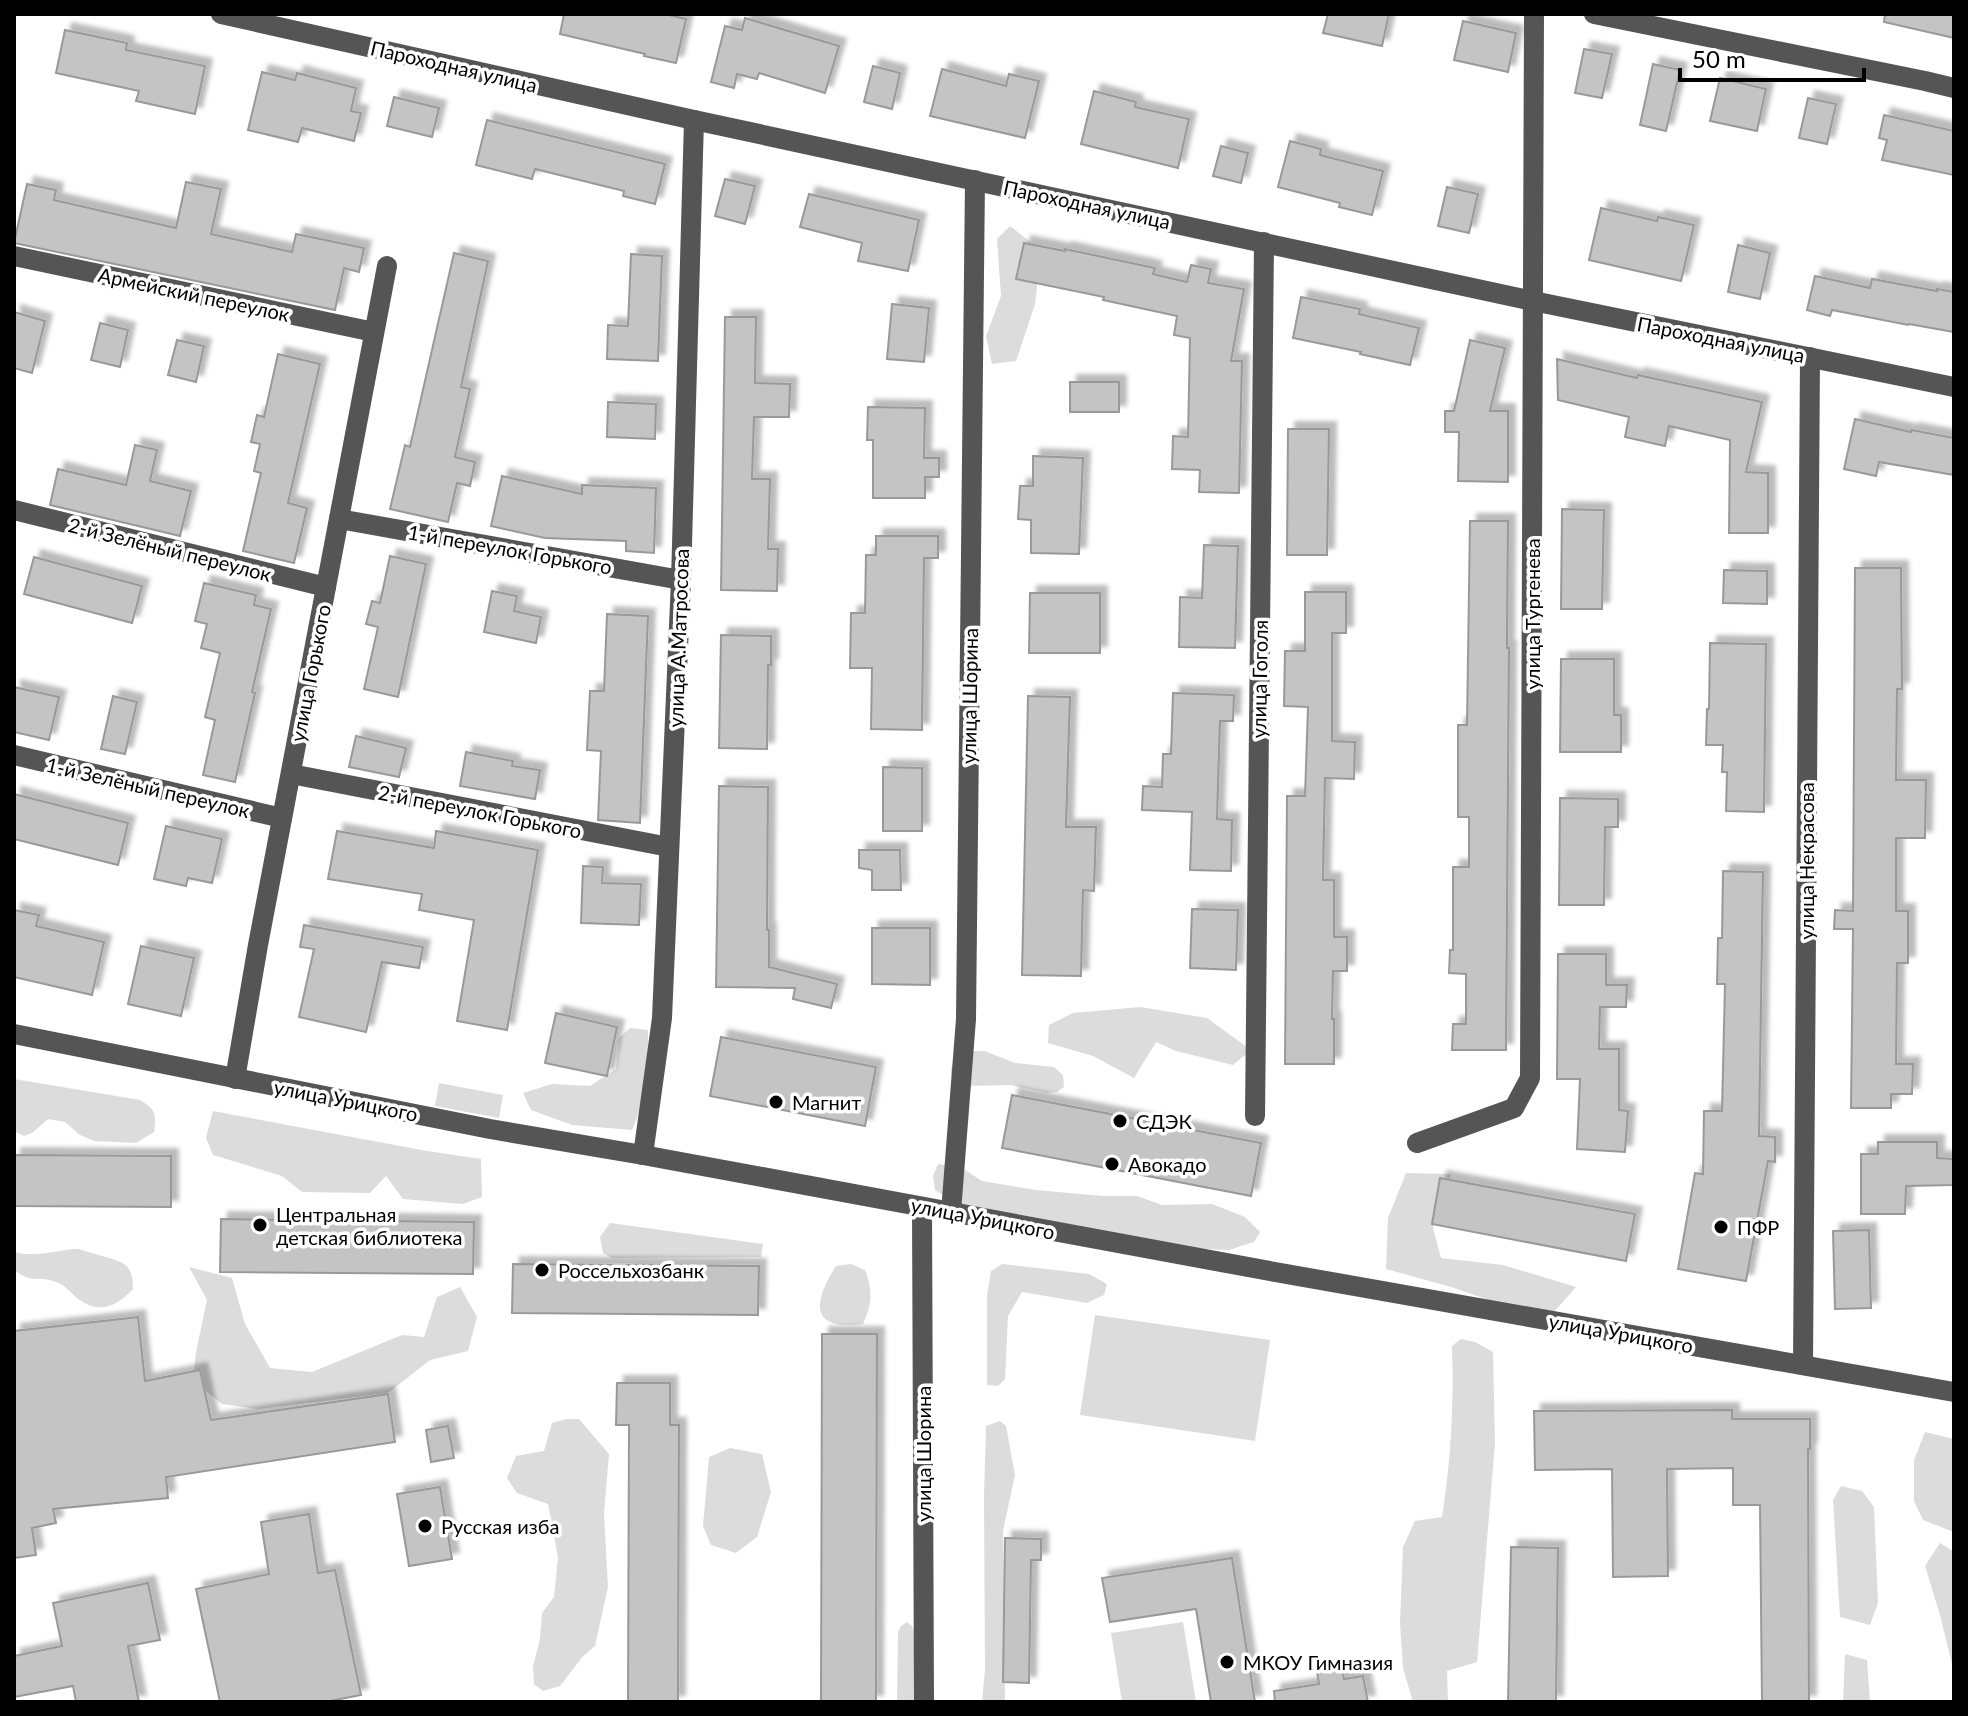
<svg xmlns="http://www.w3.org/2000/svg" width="1968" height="1716" font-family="Lato,sans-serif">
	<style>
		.green { fill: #dcdcdc }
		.building { fill: #c4c4c4; stroke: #999; stroke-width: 2; filter: url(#shadow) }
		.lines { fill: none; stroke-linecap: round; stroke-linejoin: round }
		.minor { stroke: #555; stroke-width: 20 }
		.poi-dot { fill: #000; stroke: #fff; stroke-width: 3 }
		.labels { text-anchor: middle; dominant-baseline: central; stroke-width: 7; stroke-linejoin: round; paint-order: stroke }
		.street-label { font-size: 20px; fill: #000; stroke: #fff }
		.poi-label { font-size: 20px; fill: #000; stroke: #fff; text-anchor: start }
	</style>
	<defs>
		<filter id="shadow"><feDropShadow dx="7" dy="-7" stdDeviation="2" flood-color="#0004"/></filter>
	</defs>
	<rect width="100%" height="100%" fill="#fff"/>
	<g class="green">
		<path d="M1010,226L1034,245L1038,278L1035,304L1016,361L992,364L986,336L1001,296L997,239Z"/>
		<path d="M1140,1007L1207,1018L1251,1050L1233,1065L1176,1051L1156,1042L1134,1078L1093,1056L1048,1043L1049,1025L1073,1013Z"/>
		<path d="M630,1028L648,1030C649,1058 644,1105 632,1130L572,1125L531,1110L523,1093L552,1084L590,1086L616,1069L619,1038Z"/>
		<path d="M970,1051H985L1015,1063L1054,1067L1063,1075L1064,1087L1057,1092L1047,1093L1010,1085L965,1086L955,1084C945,1066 955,1059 970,1051Z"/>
		<path d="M14,1079L140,1100C155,1109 157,1114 154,1132L136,1143L94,1141L80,1135L65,1122L48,1119L32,1133L24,1136L14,1131Z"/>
		<path d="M439,1083L503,1095L499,1118L435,1106Z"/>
		<path d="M213,1111L427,1151L481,1159L482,1197L463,1204L403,1199L386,1176L370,1193L302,1192L282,1176L213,1155L206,1138Z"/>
		<path d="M938,1164L962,1168L982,1181L1036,1190L1103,1196H1137L1162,1205L1212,1204L1245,1217L1260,1232L1254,1242L1229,1250L1183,1248L961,1207L935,1190L933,1176Z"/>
		<path d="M1406,1173L1451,1174L1433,1228L1441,1258L1503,1265L1576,1287L1554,1312L1521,1311L1451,1287L1386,1269L1388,1218Z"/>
		<path d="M610,1223L763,1244L761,1257L612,1258L603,1253L600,1237Z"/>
		<path d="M72,1249H79C89,1253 117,1259 124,1264C132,1269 133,1281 133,1289C116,1307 99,1315 77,1298C71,1293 64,1284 56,1282C38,1275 34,1285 14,1270V1252C32,1257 53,1252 72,1249Z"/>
		<path d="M851,1264L865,1270C873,1290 872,1305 863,1324C809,1331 813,1302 836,1266Z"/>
		<path d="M1002,1264L1089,1274L1107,1284L1104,1295L1087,1303L1022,1292L1008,1316L1005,1379L998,1386L987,1385V1296L991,1271Z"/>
		<path d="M189,1267L232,1278L245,1324L270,1368L312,1372L402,1335L424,1337L437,1297L460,1287L477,1317L468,1351L430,1360L388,1393L258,1409L222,1404L193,1381L196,1352L207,1300Z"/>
		<path d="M1095,1315L1270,1340L1255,1441L1080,1415Z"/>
		<path d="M1461,1339L1475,1342L1493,1352L1495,1443L1477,1662L1447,1671L1448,1702H1413L1403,1668L1400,1623L1403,1547L1415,1521L1442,1517C1451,1460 1454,1404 1452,1346Z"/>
		<path d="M566,1419H579L609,1454L604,1513L608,1587L595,1646L583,1656L560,1686L543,1691L534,1684L533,1666L540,1639L542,1613L554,1597L558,1557L548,1504L517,1493L507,1478L516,1456L544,1451L552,1423Z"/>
		<path d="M1000,1421L1006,1426L1015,1475L1003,1531L1005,1702H982L985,1669L984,1496L986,1426Z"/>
		<path d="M1925,1432L1954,1439V1532L1923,1520L1914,1501V1460Z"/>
		<path d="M730,1448L762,1454L771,1492L757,1537L736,1553L711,1545L703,1526L709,1457Z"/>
		<path d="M1841,1486L1862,1491L1874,1507L1878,1603L1870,1625L1840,1617L1833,1500Z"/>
		<path d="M1940,1543L1954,1552V1702H1952L1954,1672L1940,1615L1925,1566Z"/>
		<path d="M907,1622L912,1626L914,1632V1702H897L898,1632L901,1626Z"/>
		<path d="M1183,1622L1196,1702H1122L1111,1633Z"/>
		<path d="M1845,1654L1867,1660L1870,1702H1843Z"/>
	</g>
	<g class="building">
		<path d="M564,14H665L686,19L676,63L644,56L645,54L560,34Z"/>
		<path d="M1328,14H1389L1382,46L1323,33Z"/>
		<path d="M1885,14H1954V38L1884,22Z"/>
		<path d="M745,18L839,46L825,93L759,73L757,79L737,74L734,88L711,82L725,26L742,30Z"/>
		<path d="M1463,21L1516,33L1508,72L1454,60Z"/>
		<path d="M65,30L127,43L126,50L205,66L195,114L136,101L139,91L56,73Z"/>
		<path d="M1584,49L1612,54L1602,98L1575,93Z"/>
		<path d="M1653,64L1680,70L1666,131L1640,125Z"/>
		<path d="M873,66L900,73L892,109L864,102Z"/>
		<path d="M942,69L1006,86L1009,74L1039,81L1025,138L930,116Z"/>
		<path d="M262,72L295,80L297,73L356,88L351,111L361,113L354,141L302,128L298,142L248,130Z"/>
		<path d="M1720,78L1766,89L1757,131L1710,121Z"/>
		<path d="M1094,91L1136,102L1135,107L1189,119L1178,168L1081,144Z"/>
		<path d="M394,97L439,108L432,137L387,126Z"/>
		<path d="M1808,98L1836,104L1827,144L1799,138Z"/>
		<path d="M1884,115L1954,131V175L1882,160L1887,140L1879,138Z"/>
		<path d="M487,120L665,164L655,204L623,196L624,191L535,169L532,179L476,165Z"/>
		<path d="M1290,141L1321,149L1320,155L1383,171L1372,215L1339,207L1340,203L1278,187Z"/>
		<path d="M1221,146L1248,153L1241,183L1213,176Z"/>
		<path d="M725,179L755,186L745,224L715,216Z"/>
		<path d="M186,182L221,189L211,234L292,252L296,234L364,248L359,272L344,268L335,310L14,243L27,184L56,190L54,200L176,228Z"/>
		<path d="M1447,187L1478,194L1469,233L1438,226Z"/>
		<path d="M809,194L919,220L908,271L858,261L862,243L800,227Z"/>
		<path d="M1601,208L1657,221L1658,217L1694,225L1681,281L1589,260Z"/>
		<path d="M1024,243L1065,251V249L1155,268L1153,274L1187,282L1191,265L1211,269L1208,283L1244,289L1231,361H1242L1239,493L1199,492L1200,470L1172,469L1173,436L1188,437L1190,338L1174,335L1177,316L1103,300L1104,297L1016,279Z"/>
		<path d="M1738,245L1770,253L1760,299L1728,292Z"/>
		<path d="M454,253L488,261L461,387L470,389L455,457L475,462L470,486L457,483L448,522L390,509L405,445L410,447Z"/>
		<path d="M631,254L662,256L658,361L607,359L608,325L628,326Z"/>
		<path d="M1815,276L1870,288L1872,279L1937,291V289L1954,292V332L1909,324L1908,325L1832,310L1830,316L1807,310Z"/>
		<path d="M1301,297L1360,309L1359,314L1419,328L1410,365L1360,354L1361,352L1293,338Z"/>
		<path d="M892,304L929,308L924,362L887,359Z"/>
		<path d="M14,312L45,321L32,373L14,368Z"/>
		<path d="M725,317H756L755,383L790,384L789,417H754L752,479H770L768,549H778L777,591L721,590Z"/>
		<path d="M100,323L128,330L120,367L91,360Z"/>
		<path d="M177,340L204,346L196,382L168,375Z"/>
		<path d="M1470,340L1505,348L1490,411H1508V482L1458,481L1459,432H1445V411H1454Z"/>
		<path d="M278,354L320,364L288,503L307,508L294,563L243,551L261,473L254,471L260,444L251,442L257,415L264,417Z"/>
		<path d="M1557,359L1637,378L1638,375L1762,402L1746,472L1768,473V533H1729L1730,440L1669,426L1665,446L1625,437L1629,417L1558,400Z"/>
		<rect x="1070" y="382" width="49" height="30"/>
		<path d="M608,402L656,404L655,439L607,437Z"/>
		<path d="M868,407L925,408L924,458H939V477H925V498H873V440H867Z"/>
		<path d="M1855,419L1911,432L1912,430L1954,438V475L1879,462L1876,476L1844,469Z"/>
		<path d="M1288,429H1329L1327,555H1287Z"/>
		<path d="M135,445L157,450L150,481L191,491L180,536L50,505L58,469L126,485Z"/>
		<path d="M1033,456L1083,458L1079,554L1031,553V520L1018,519L1020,486H1033Z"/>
		<path d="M502,476L582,494V485L656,488L654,553L626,551V541L545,538L491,526Z"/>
		<path d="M1562,509L1604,510L1602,609H1561Z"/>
		<path d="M1470,521H1508L1507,648H1509L1506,1050H1452L1453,1024H1466V974L1449,973L1450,950H1453V867H1469V817H1458V725H1467Z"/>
		<path d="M876,536H938V558H924L922,730L871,729L872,668H850L851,613H865L866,555H876Z"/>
		<path d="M1204,545L1238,546L1235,648L1179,647L1180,597L1202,598Z"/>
		<path d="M390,556L426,564L398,697L364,689L378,627L366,624L372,601L380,603Z"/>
		<path d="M34,557L142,586L132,623L24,594Z"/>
		<path d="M1855,568H1901L1902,689H1897L1896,780H1926L1925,838H1896V911H1908V963H1897L1896,1064H1913L1912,1094H1891V1108H1851L1853,929H1834L1835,910L1853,911Z"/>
		<path d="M1724,570L1767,571V604L1723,603Z"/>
		<path d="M204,583L256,595L254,605L271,609L252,692L255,693L235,782L203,775L215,720L205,717L220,653L201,648L207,624L195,621Z"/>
		<path d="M492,591L517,596L514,611L541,617L536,643L484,632Z"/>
		<path d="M1305,592H1346V633H1332V741L1355,742L1354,779L1325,778L1323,880H1334V937H1347V971H1333L1332,1019H1334V1064H1285L1287,796H1305L1308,707L1284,706L1285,651H1305Z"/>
		<path d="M1030,593H1100V653H1029Z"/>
		<path d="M607,614L648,616L640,823L598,820L601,751L587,750L590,691H604Z"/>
		<path d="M721,635L771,636V665H768L767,749L719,748Z"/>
		<path d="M1710,643L1766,644L1764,812L1726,811L1727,772H1722L1723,745H1706L1707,709H1709Z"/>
		<path d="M1561,659H1614V715H1621V752H1560Z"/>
		<path d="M14,687L59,697L49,740L14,732Z"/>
		<path d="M1173,693L1234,695L1233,721H1220L1217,819L1232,820L1231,871L1190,870L1192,812L1142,810L1143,786L1162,787L1163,754H1171Z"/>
		<path d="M113,696L137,702L125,754L101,749Z"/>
		<path d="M1028,696L1070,697L1066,827H1096L1094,891L1083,890L1081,976L1022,975Z"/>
		<path d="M356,736L406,748L399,777L349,767Z"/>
		<path d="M466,752L513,761L512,766L540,770L535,799L460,786Z"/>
		<path d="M883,767L922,768V831H883Z"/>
		<path d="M719,786L768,787L767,930H769V967L837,984L831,1008L793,999L795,988L716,987Z"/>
		<path d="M14,794L128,823L118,865L14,839Z"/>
		<path d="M1560,798L1618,799V827H1605L1604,905H1559Z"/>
		<path d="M166,826L222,839L212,883L188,878L186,886L154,879Z"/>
		<path d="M337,831L434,848L436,831L538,850L507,1030L457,1021L474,920L419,910L422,894L328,879Z"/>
		<path d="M859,850H900L901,890H872V870L859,868Z"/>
		<path d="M583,866L603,867L602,883L641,884L639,925L581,923Z"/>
		<path d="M1723,871L1763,872L1759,1136L1775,1137V1162L1768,1161L1746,1281L1678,1269L1695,1173L1703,1174L1704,1111H1722L1725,984H1717L1718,938H1722Z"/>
		<path d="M1192,909L1238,910L1236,970L1190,968Z"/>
		<path d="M14,910L39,915L36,926L104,942L92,995L14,977Z"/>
		<path d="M304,925L423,947L419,968L382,962L366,1032L299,1017L314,949L300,947Z"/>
		<path d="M872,928H930V985L872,984Z"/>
		<path d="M141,946L194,958L181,1016L128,1004Z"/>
		<path d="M1558,954H1606V985H1627L1626,1007H1600L1599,1049H1619V1110L1628,1111L1625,1152L1577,1149L1580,1079H1557Z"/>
		<path d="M556,1013L617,1027L607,1076L545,1063Z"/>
		<path d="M721,1037L876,1067L865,1126L710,1096Z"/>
		<path d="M1012,1095L1261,1143L1251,1196L1002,1148Z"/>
		<path d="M1878,1142H1937V1158L1954,1159V1185L1906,1186L1905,1214H1861V1154H1878Z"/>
		<path d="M14,1155L171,1156V1207L14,1206Z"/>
		<path d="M1440,1178L1635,1214L1626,1261L1432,1224Z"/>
		<path d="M221,1219L474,1222L473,1274L220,1272Z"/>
		<path d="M1869,1230L1871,1308L1835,1309L1833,1231Z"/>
		<path d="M513,1264L759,1266L758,1315L512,1313Z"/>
		<path d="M138,1317L145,1381L200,1370L211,1420L388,1394L395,1442L166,1477L168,1498L53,1509L56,1523L32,1528L36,1555L14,1558V1331Z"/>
		<path d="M822,1334H877L876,1702H821Z"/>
		<path d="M617,1383H670V1425H679L678,1702H628L629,1425H616Z"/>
		<path d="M1732,1410V1419H1810V1449H1808L1809,1702H1762L1760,1505H1733V1468L1667,1469L1668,1576L1613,1577L1612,1469L1535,1470L1534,1411Z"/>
		<path d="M448,1426L454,1458L431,1462L426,1430Z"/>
		<path d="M440,1487L452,1559L409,1566L397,1494Z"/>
		<path d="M309,1514L318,1573L335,1570L361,1695L325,1702H220L196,1589L269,1574L261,1522Z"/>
		<path d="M1005,1538L1041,1539V1560H1031L1029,1683L1003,1682Z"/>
		<path d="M1511,1547L1558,1548L1556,1702H1508Z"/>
		<path d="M1232,1558L1255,1702H1211L1196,1609L1110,1622L1102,1578Z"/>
		<path d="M148,1583L160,1640L128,1646L139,1702H76L73,1686L14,1697V1656L62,1646L53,1603Z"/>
		<path d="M1342,1667L1344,1679L1363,1676L1368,1702H1275L1274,1691L1319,1684L1317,1671Z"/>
	</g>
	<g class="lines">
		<g class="minor">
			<path d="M221,14L694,120L1533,301L1954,387"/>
			<path d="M1594,14L1925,81L1954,88"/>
			<path d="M14,256L374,332"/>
			<path d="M14,510L326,587"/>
			<path d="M339,519L681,580"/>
			<path d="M14,755L282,818"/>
			<path d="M291,774L669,847"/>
			<path d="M14,1034L490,1129L643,1155L1275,1272L1954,1392"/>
			<path d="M235,1079L258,945L387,266"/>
			<path d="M1255,1116L1264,242"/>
			<path d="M1417,1143L1514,1108L1530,1078L1534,14"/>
			<path d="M643,1155L662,1018L681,580L694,120"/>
			<path d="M922,1207L924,1702"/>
			<path d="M951,1212L966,1019L975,180"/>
			<path d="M1803,1365L1810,357"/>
		</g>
	</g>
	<g class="poi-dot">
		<circle cx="776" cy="1102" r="8"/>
		<circle cx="1120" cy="1121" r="8"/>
		<circle cx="1112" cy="1164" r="8"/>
		<circle cx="260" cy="1225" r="8"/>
		<circle cx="1721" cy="1227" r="8"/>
		<circle cx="542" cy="1270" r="8"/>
		<circle cx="425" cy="1526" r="8"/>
		<circle cx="1227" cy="1662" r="8"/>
	</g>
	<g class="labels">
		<g class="street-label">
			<text transform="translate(454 66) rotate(13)">Пароходная улица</text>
			<text transform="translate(1087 204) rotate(12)">Пароходная улица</text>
			<text transform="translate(194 294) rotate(12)">Армейский переулок</text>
			<text transform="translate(1721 339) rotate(11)">Пароходная улица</text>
			<text transform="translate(170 549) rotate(14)">2-й Зелёный переулок</text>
			<text transform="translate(510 549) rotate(10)">1-й переулок Горького</text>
			<text transform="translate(1532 614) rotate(-90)">улица Тургенева</text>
			<text transform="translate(678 638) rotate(-88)">улица А.Матросова</text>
			<text transform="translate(310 673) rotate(-79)">улица Горького</text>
			<text transform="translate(1259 679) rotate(-89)">улица Гоголя</text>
			<text transform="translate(969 696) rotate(-89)">улица Шорина</text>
			<text transform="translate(148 787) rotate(13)">1-й Зелёный переулок</text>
			<text transform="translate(480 811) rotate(11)">2-й переулок Горького</text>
			<text transform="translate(1806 861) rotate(-90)">улица Некрасова</text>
			<text transform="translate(346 1100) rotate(11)">улица Урицкого</text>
			<text transform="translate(983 1218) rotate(11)">улица Урицкого</text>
			<text transform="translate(1621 1333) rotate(10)">улица Урицкого</text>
			<text transform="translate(923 1454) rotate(-90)">улица Шорина</text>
		</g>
		<g class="poi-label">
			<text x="792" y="1102">Магнит</text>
			<text x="1136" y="1121">СДЭК</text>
			<text x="1128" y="1164">Авокадо</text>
			<text x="276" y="1214">Центральная<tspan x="276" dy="23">детская библиотека</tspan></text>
			<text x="1737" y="1227">ПФР</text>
			<text x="558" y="1270">Россельхозбанк</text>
			<text x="441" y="1526">Русская изба</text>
			<text x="1243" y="1662">МКОУ Гимназия</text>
		</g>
	</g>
	<rect width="1968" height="1716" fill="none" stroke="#000000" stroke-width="32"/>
	<path d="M1680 68v12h184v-12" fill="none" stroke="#000000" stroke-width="4"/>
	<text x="1692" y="68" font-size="24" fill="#000000" stroke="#ffffff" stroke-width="6" paint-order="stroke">50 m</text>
</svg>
